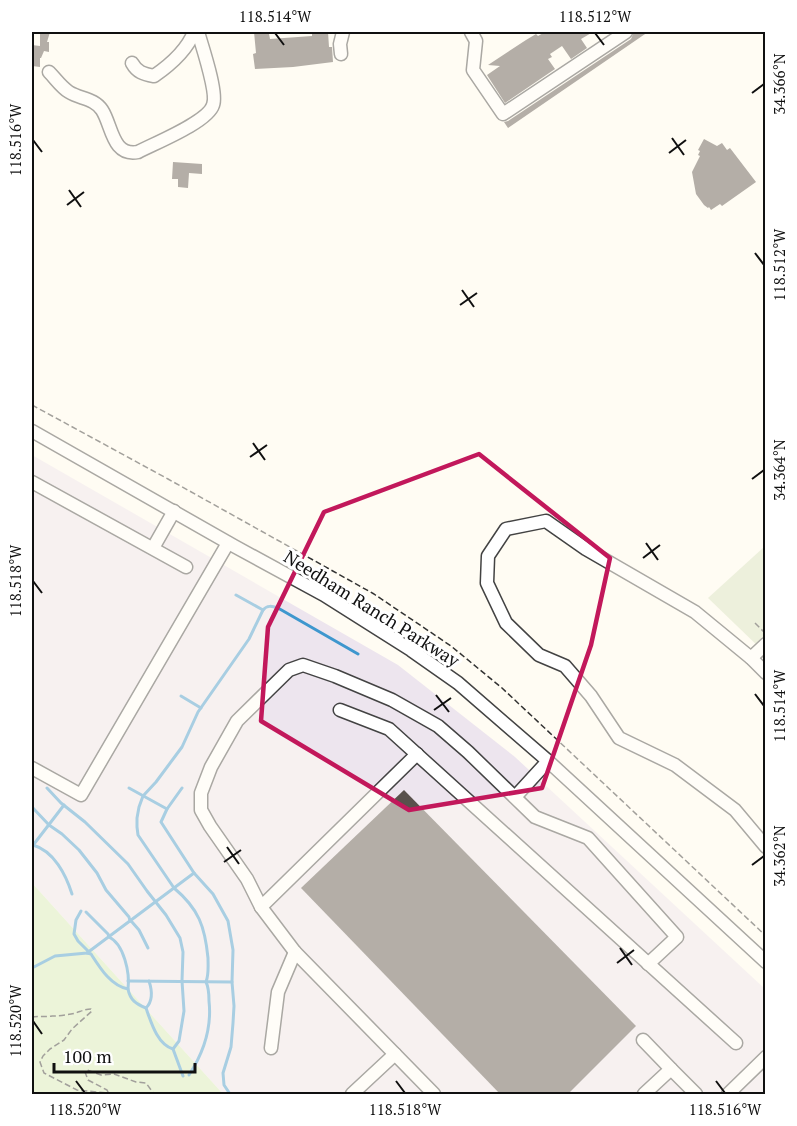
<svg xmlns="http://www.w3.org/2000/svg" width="797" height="1126" font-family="'PT Serif',serif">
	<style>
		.industrial { fill: #ede5ee }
		.green { fill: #d4eabb }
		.cemetery { fill: #d8e2c2 }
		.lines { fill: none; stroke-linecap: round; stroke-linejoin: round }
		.stream { stroke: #3e97ce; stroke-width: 3 }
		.building { fill: #59514c }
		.minor-casing { stroke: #434343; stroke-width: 15 }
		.path { stroke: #323232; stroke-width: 1.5; stroke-dasharray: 6 3; stroke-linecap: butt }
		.minor { stroke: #fff; stroke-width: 12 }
		.marked { fill: none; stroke: #c2185b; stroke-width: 4.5; stroke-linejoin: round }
		.ticks { fill: none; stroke: #101010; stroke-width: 2 }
		.labels { text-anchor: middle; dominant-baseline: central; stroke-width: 6; stroke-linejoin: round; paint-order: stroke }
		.street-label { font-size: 18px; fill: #101010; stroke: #fff }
		.neatline { fill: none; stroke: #101010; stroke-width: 2 }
		.ticks-label { font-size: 15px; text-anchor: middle; fill: #101010 }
	</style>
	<rect width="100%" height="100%" fill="#fffcf3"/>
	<path class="industrial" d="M32,455L398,665L515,757L765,989V1094H223L32,883Z"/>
	<path class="green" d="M32,883L223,1094H32Z"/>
	<path class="cemetery" d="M765,546V653L708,598Z"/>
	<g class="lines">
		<g class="stream">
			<path d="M236,595L263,610"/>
			<path d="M181,696L201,708"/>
			<path d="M47,788L61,803L85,822L128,864L147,891L166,915L180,938L183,952L182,981L184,1011L179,1041L173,1049"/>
			<path d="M129,788L167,809"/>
			<path d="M182,788L167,809L161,822L194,873L213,894L228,921L233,950L232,982L234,1006L233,1023L231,1047L223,1073L224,1085L230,1094"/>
			<path d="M32,807L49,825L62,834L79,850L97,873L106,890L129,917L130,921L132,922L139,930L148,948"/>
			<path d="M32,841L33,845C54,851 66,875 72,894"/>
			<path d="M34,844L64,805"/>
			<path d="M81,911L76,920L74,934L78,941L89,952"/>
			<path d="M86,912L108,934L109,937C124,944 130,973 128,989"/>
			<path d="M87,953L91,954C100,968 111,986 128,989C130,1000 136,1004 146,1008C151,1022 157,1044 173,1049L183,1076"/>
			<path d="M32,968L55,956L87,953L194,873"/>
			<path d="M128,981L232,982"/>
			<path d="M146,1008C153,1001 152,990 149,981"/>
			<path d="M189,1075C204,1052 212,1028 209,1001C209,994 209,988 206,982C209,974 208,966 208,958C205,927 199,909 174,888L138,835L137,827V818L139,807L143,796L156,782L182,747L198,712L249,639L263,610C267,605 272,606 278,608L358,654"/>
		</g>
	</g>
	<g class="building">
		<path d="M40,32H50L47,42H49V52L44,51L41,58H40V67L32,66V45L40,46Z"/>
		<path d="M254,32H265L266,34H269L270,39L312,36V33L328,32L329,47H332L333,62L293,67L255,69L253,54L256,53Z"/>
		<path d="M545,32H593L581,39L587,48L571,59L562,46L550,54L552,57L548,59L555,69L505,103L487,75L500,66L488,65L526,40L536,34L538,36Z"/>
		<path d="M634,32H648L508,128L504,122L508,121L631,39Z"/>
		<path d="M704,139L717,146L722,143L727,150L730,148L756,182L722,206L720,204L711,210L709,207L708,208L704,205L696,194L692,172L700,156L698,155L700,151L698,150Z"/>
		<path d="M173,162L202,164V174L189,173L188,188L178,187V179H172Z"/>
		<path d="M404,790L636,1026L567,1095H501L301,888Z"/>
	</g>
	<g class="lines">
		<defs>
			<g id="minor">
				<path d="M471,32L476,41L473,70L503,114L626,32"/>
				<path d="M341,54L340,44L343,32"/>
				<path d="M132,63C137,72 143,74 154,76C170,65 187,50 194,32"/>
				<path d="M49,72C55,78 61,87 69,92C80,99 94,98 102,110C112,125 112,157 138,152C155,143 208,122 213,105C218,93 202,46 198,32"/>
				<path d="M32,431L234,546L324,595L411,650L458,683L548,761L766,962"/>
				<path d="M32,482L186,567"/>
				<path d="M153,548L174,511"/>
				<path d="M751,658L766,644"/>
				<path d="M766,673L751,658L695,612L586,549L546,521L506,529L488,556L487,583L506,623L539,655L565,666L591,696L619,738L675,765L735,810L766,847"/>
				<path d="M340,710L389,729L736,1043"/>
				<path d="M32,768L81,795L228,543"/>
				<path d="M515,797L548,761"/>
				<path d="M261,907L417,754"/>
				<path d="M643,1040L671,1069L644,1094"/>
				<path d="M271,1048L278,992L295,952"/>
				<path d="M671,1069L696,1094"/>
				<path d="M352,1094L395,1054"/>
				<path d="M434,1094L295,952L261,907L247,879L210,826L201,810V793L211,767L237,721L289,670L303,665L335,676L392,700L438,726L468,752L535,817L588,838L677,937L648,964"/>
				<path d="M728,1094L766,1057"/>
			</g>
		</defs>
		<use href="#minor" class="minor-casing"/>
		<g class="path">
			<path d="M32,405L168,479L374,594L451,646L502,688L766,936"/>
			<path d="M755,623L765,633"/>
			<path d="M32,1017C38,1016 45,1017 52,1016C58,1016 65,1015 71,1014C78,1013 84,1009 91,1009L92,1011L72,1029L64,1040L50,1049L43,1056L40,1062L44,1073L77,1090L107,1093L108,1092L107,1090L88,1080L85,1072L87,1070L101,1075L114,1074L136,1082L146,1083L154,1094"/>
		</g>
		<use href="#minor" class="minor"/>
	</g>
	<path d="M0 0H797V1126H0ZM479,454L610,558L591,645L542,788L409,810L261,721L268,627L324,512Z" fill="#fffcf3" fill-opacity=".55" fill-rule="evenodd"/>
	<path class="marked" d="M479,454L610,558L591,645L542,788L409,810L261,721L268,627L324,512Z"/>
	<path class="ticks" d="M275,33L284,45M595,33L604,45M752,93L764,84M672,138L684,155M33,140L42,152M669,153L686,140M69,190L81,207M67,205L84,192M755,253L764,265M462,290L474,307M460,305L477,293M253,443L265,460M250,457L267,445M752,479L764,470M646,543L658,560M643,558L660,545M33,581L42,593M755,694L764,706M436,695L449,712M434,710L451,698M227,847L239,864M224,862L241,850M752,865L764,856M620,948L632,965M617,963L634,950M33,1021L42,1034M76,1081L85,1093M396,1081L405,1093M716,1081L725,1093"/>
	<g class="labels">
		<g class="street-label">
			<text transform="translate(372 608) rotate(32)">Needham Ranch Parkway</text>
		</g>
	</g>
	<rect width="797" height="1126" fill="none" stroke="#ffffff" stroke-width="66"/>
	<path d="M54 1063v9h141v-9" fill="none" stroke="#101010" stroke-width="3"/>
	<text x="63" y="1063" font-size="18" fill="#101010" stroke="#ffffff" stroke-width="4.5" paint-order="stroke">100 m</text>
	<rect x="33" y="33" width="731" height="1060" class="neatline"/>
	<g class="ticks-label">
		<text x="275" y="22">118.514°W</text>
		<text x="595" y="22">118.512°W</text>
		<text transform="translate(780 84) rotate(-90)" y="5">34.366°N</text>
		<text transform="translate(16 140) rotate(-90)" y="5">118.516°W</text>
		<text transform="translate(780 265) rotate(-90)" y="5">118.512°W</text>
		<text transform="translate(780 470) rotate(-90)" y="5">34.364°N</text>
		<text transform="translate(16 581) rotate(-90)" y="5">118.518°W</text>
		<text transform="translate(780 706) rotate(-90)" y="5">118.514°W</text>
		<text transform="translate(780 856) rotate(-90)" y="5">34.362°N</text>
		<text transform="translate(16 1021) rotate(-90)" y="5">118.520°W</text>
		<text x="85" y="1115">118.520°W</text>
		<text x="405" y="1115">118.518°W</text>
		<text x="725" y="1115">118.516°W</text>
	</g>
</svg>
